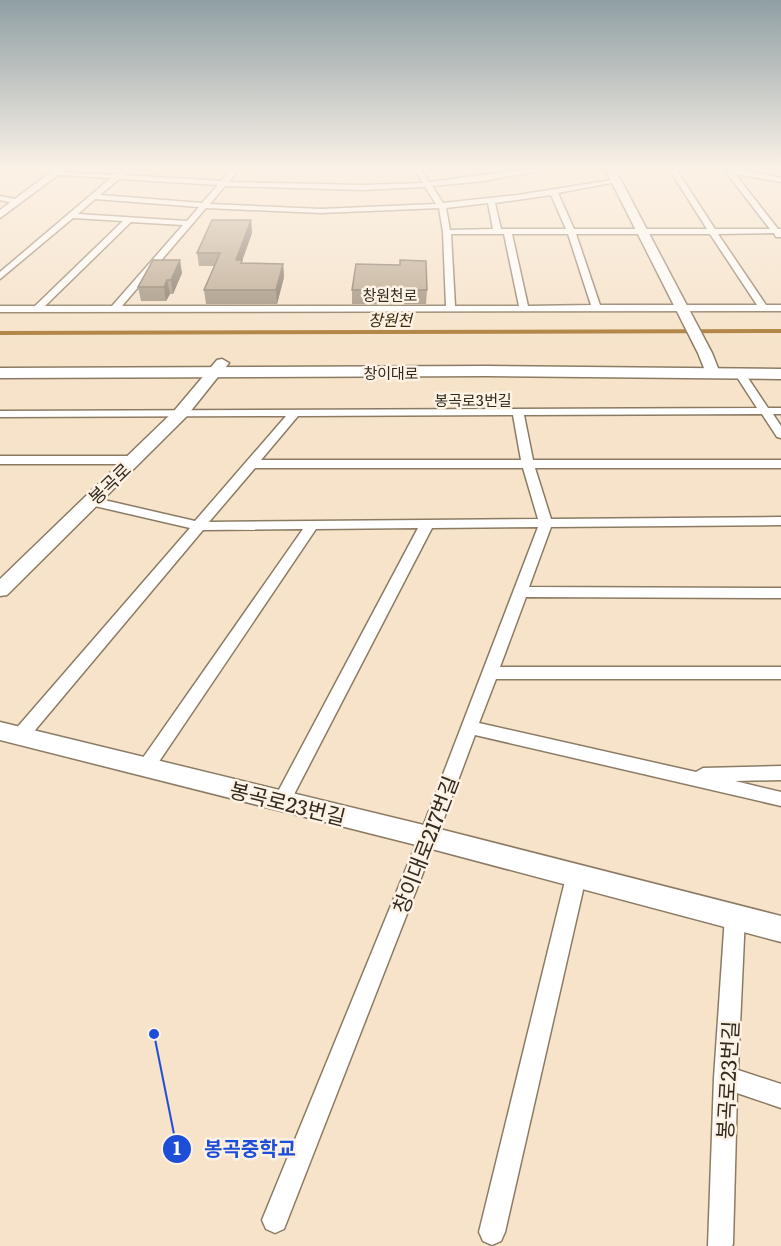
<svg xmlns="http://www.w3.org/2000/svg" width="781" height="1246" font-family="Literata,'Noto Sans KR',serif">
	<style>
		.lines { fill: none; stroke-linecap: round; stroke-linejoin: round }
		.stream { stroke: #ad803e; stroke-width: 4 }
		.street-casing { stroke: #8c7b64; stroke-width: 3 }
		.secondary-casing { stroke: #8c7b64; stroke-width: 3 }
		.primary-casing { stroke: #8c7b64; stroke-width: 3 }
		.street { fill: #fff; fill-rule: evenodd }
		.secondary { fill: #fff; fill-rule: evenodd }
		.primary { fill: #fff; fill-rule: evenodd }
		.wall { fill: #9f907b }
		.shaded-wall { fill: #827564 }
		.building { fill: #b9a78f; stroke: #827564; stroke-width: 1.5 }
		.labels { text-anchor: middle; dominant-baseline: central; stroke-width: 5; stroke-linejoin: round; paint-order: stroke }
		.far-street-label { font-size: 15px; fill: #322b21; stroke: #fdf2e3 }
		.far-water-label { font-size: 16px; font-style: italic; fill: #3d2a0c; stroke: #fdf2e3 }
		.street-label { font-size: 18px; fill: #322b21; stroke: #fdf2e3 }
		.near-street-label { font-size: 21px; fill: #322b21; stroke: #fdf2e3 }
		.leader { fill: none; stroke: #1d4ed8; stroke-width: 2 }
		.callout-dot { fill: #1d4ed8; stroke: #fdf2e3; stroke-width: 2 }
		.mark-label { font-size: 18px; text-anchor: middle; font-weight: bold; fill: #fff }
		.callout-label { font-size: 20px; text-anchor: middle; font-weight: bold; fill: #1d4ed8; stroke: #fdf2e3; stroke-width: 5; stroke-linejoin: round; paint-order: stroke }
	</style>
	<rect width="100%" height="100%" fill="#f6e3ca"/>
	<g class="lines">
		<path class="stream" d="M0,333L781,331"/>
		<defs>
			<g id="street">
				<path d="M232,169H239L229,182L362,185L423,183L414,169H421L429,182L529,169H547L484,181L432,186L443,203L518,195L618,179L616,182L558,193L574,229H707L669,169H676L715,229H770L725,171L739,169L781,178V182L735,174L778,229H781V237H776L774,233L718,234L766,305H781V311L0,312V306H35L123,221L73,218L0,279V272L111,178L58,175L56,172L116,175L122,171L125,173L124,175L221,181ZM119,179L218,185L202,203L100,195ZM225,186L362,190L425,187L436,204L321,209L210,204ZM551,195L566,229H501L495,203ZM95,199L199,207L187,221L78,214ZM488,203L493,229L450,230L446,208ZM206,208L321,213L439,208L443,232L446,306H122ZM131,222L183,225L112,306H45ZM451,234H504L519,306H455ZM512,234H568L591,305L528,306ZM576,234H710L757,305H600Z"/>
				<path d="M0,196L20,200L21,202L17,204L0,200Z"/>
				<path d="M740,371L744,372L768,408H781V414H773L781,426V438L777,437L762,414L524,415L533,460H781V468H535L551,519L781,517V525L551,527L529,587L781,588V598L526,597L500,667H781V679H496L479,723L696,772L703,768L781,766V780L735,781L781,792V806L475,735L437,837L284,1229L275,1233L266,1229L262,1220L419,837L538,527L432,528L288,806L282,808L276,806L273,801L418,528L316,529L152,772L146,774L140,772L137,767L140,762L303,529L203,530L26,741L20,742L14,741L11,736L14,731L190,528L86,504L85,501L86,498L91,497L195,521L286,416L0,417V411L757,408L735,374ZM513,415L521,460H261L298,416ZM255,468H523L538,519L209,522Z"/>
				<path d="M0,456H132L138,460L132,464H0Z"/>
				<path d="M576,868L583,871L586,877L505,1232L501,1241L492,1245L483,1241L479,1232L566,877L569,871Z"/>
				<path d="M735,907L742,910L745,916L738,1070L781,1084V1108L737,1093L733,1244L732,1246H708L714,1078L725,916L728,910Z"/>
			</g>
			<g id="secondary">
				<path d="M55,169H66L0,218V210Z"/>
				<path d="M605,169H615L712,353L720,373L718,376L713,377L706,373L698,353Z"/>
				<path d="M222,359L229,363L186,417L7,595L0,596V579L174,411L217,360Z"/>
				<path d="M0,722L428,826L781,916V942L428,848L0,740Z"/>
			</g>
			<path id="primary" d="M486,366L781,369V379L486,376L0,378V368Z"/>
		</defs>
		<use href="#street" class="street-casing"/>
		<use href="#secondary" class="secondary-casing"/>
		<use href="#primary" class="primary-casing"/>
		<use href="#street" class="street"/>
		<use href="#secondary" class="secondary"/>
		<use href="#primary" class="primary"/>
	</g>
	<g class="wall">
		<path d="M251,220L252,233L242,261V263L283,264L284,277L277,304H206L204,290L214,266H199L197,253Z"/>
		<path d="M182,273L173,294H170L166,301H141L138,287Z"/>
		<path d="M352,290H427L426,304H352Z"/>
	</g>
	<g class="shaded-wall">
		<path d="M251,220L252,233L242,261L243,273L236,260Z"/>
		<path d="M180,260L182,273L173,294L171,280Z"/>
		<path d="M283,264L284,277L277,304L276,290Z"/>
		<path d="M167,280L170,294L166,301L164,287Z"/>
	</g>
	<g class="building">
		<path d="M212,220H251L236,260H242L241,263L283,264L276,290H204L220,253H197Z"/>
		<path d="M153,260H180L171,280H167L164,287H138Z"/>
		<path d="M400,260L426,261L427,290H352L356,264L400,265Z"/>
	</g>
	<linearGradient id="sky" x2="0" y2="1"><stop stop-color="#909fa4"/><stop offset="0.49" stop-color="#fbf2e7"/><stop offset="1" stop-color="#fbf2e7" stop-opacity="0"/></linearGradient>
	<rect width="781" height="344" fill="url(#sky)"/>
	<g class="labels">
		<g class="far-street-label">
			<text x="390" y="294">창원천로</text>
			<text x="391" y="372">창이대로</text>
			<text x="473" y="399">봉곡로3번길</text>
		</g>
		<g class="far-water-label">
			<text x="390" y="319">창원천</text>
		</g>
		<g class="street-label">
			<text transform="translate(109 483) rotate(-44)">봉곡로</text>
		</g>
		<g class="near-street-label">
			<text transform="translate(288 802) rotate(14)">봉곡로23번길</text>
			<text transform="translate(424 844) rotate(-69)">창이대로217번길</text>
			<text transform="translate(726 1080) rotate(-87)">봉곡로23번길</text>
		</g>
	</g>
	<path class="leader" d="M154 1034L177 1149"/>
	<g class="callout-dot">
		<circle cx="154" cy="1034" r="6"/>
		<circle cx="177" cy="1149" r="15"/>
	</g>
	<g class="mark-label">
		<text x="177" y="1155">1</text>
	</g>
	<g class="callout-label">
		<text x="250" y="1156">봉곡중학교</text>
	</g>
</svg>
